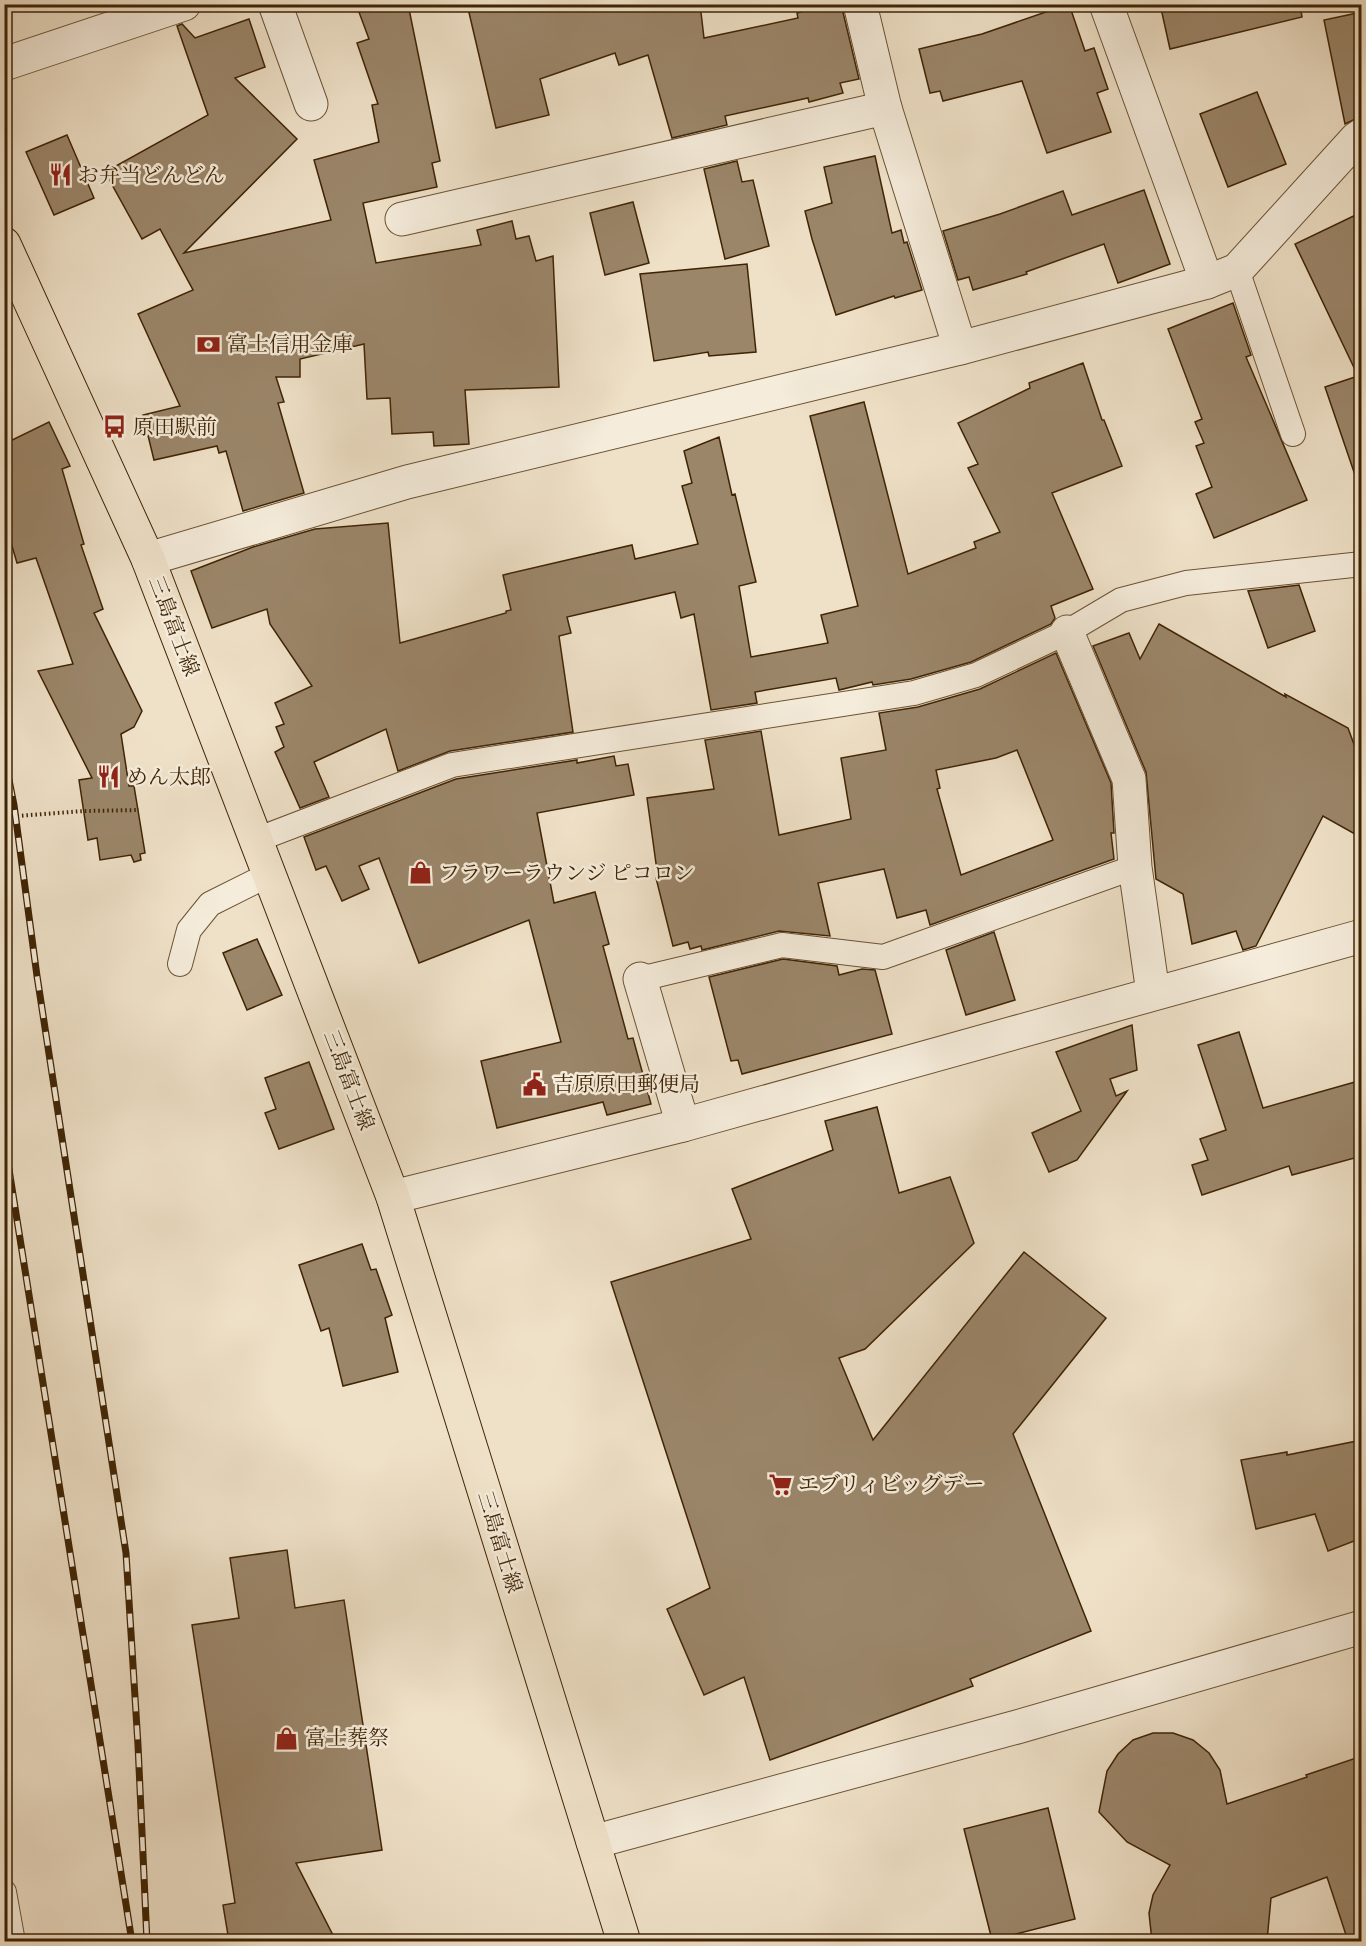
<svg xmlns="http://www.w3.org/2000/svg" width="1366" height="1946" font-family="Alegreya,'Noto Serif JP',serif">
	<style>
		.building { fill: #9b866a; stroke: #3f2404; stroke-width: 1.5; fill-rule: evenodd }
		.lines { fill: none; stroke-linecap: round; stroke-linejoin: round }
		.service-casing { stroke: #6b5335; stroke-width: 26 }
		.minor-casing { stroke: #6b5335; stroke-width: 35 }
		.tertiary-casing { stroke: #6b5335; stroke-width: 35 }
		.primary-casing { stroke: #3f2404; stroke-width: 35 }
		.path { stroke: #3f2404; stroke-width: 4; stroke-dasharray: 1.5 3; stroke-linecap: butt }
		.service { stroke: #f5ecdb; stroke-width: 24 }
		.minor { stroke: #f5ecdb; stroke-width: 33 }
		.tertiary { stroke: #f5ecdb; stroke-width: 33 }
		.primary { stroke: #efe1c8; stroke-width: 33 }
		.rail-casing { stroke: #3f2404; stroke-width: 7 }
		.rail { stroke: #f5ecdb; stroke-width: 4.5; stroke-dasharray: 14; stroke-linecap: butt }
		.labels { text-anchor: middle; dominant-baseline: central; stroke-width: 5; stroke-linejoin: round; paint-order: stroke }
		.poi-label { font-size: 21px; fill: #3f2404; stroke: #f5ecdb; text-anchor: start }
		.street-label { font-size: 21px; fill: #3f2404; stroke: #f5ecdb }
	</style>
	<rect width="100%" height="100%" fill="#efe1c8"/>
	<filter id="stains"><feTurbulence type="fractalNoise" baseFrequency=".00333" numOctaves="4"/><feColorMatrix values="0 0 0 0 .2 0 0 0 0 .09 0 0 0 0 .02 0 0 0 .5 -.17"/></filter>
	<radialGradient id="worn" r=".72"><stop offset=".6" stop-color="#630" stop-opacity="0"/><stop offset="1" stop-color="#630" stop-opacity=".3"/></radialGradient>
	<g class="building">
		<path d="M356,4H408L440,161L432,163L437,187L363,203L376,263L481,245L477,230L512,221L516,239L529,236L536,261L553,256L559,387L465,390L469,444L434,446L433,432L392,434L390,398L367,399L364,344L300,359V377H276L284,402L278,403L304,493L243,511L226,451L219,453L217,446L154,460L143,415L180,406L138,314L193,290L160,229L142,239L105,172L208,115L177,26L182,24L195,38L249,19L265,67L235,78L297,139L184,253L331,220L314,160L379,142L372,105L378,104L357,43L369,39Z"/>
		<path d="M467,4H700L704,38L798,18L797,13L832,4H841L859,79L840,83L843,93L809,102L808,98L725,116L727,125L672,138L648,55L619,65L615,53L540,79L549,115L496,128Z"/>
		<path d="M1069,4L1085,51L1094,48L1108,89L1097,93L1111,132L1047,153L1022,81L943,101L940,91L930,93L919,49L982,34Z"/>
		<path d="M1160,4H1300L1302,17L1170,49Z"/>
		<path d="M1362,12V116L1345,124L1324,20Z"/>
		<path d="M1257,92L1286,164L1228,187L1200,114Z"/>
		<path d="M67,135L94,198L54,215L26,152Z"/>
		<path d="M875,156L892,233L901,230L904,243L907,242L922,290L895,298L894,296L836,315L812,239L805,211L832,203L824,167Z"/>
		<path d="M737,161L742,182L753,180L769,246L725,259L704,169Z"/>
		<path d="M1144,190L1170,264L1118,283L1104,244L1026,272L1027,274L973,290L969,277L958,280L943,231L1000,214L1063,191L1072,215Z"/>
		<path d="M633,202L649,263L605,275L590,213Z"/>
		<path d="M1362,212V477L1356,478L1325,387L1358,376L1295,244Z"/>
		<path d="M747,264L756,352L709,356L708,352L654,361L640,274Z"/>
		<path d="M1233,303L1251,355L1246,357L1307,500L1214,538L1196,494L1212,487L1196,446L1204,443L1195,422L1202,419L1168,329Z"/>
		<path d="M1083,363L1102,420H1104L1122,466L1052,493L1093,589L1051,606L1055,618L1051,624L971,662L911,679L873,685L872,682L839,690L836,678L755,692L757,703L711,710L694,614L681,618L675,592L567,617L571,633L559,636L573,732L450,751L398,771L386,729L314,762L329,797L300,808L275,752L284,747L276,727L284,724L275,703L312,686L270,624L267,609L212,628L191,571L253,547L315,529L388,523L400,643L506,613V611L511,610L503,575L632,545L635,559L698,544L682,486L692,483L684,451L719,437L732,495L735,494L756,582L739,586L751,657L828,643L821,615L858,606L810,416L864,402L908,574L976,548L974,542L1000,532L968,468L978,464L958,423L1030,388L1029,383Z"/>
		<path d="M49,422L70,466L62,469L84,544L81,545L103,609L94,613L142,711L134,727L121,734L129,786H134L145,853L140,854L141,860L134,862L131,855L100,860L97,838L88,840L79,780L92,778L38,671L73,664L36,558L17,563L4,519V444Z"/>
		<path d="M1299,585L1315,631L1268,648L1248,591Z"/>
		<path d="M1159,624L1286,697L1285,694L1348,728L1362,766V838L1323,816L1256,946L1243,950L1236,931L1192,944L1183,894L1156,879L1146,772L1093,646L1129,633L1140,659Z"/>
		<path d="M1056,653L1111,783L1114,833H1111L1114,859L930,925L926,910L897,918L884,869L818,883L830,936L779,931L702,950L701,946L690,949L688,942L673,946L656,878H658L647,798L714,789L705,740L761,731L779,835L851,819L841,758L886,750L879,713L918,707L980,689ZM1017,750L1053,840L961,875L937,789L940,788L936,770L996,758Z"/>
		<path d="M614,756L616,766L628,764L634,795L537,813L554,903L595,892L609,944L603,946L628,1039L633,1038L651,1104L607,1115L603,1102L497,1128L481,1061L561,1042L529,920L419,963L379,858L359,866L369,889L342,901L326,866L316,870L304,837L456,779L577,760V763Z"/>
		<path d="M994,932L1015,1000L966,1015L946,950Z"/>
		<path d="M257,939L282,995L247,1010L223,953Z"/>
		<path d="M783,959L837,966L839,975L862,969L875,970L892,1034L742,1074L738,1060L731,1061L709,977Z"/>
		<path d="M1132,1025L1137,1070L1110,1079L1116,1096L1127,1091L1077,1160L1049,1172L1032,1133L1081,1111L1056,1052Z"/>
		<path d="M1239,1032L1263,1108L1362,1080V1156L1292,1175L1289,1166L1202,1195L1192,1165L1208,1160L1200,1139L1226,1130L1198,1045Z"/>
		<path d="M309,1062L334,1129L279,1149L265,1113L276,1109L265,1078Z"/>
		<path d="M877,1107L899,1193L950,1177L974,1243L865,1349L839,1358L873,1440L1024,1252L1106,1318L1013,1434L1091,1631L970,1679L973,1686L770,1760L744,1677L704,1695L667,1609L710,1588L611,1282L751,1239L732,1189L833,1150L825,1121Z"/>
		<path d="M362,1244L371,1270L376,1269L392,1315L385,1318L398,1372L343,1386L329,1328L321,1331L299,1265Z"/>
		<path d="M1362,1440V1538L1328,1551L1315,1514L1256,1529L1241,1460L1287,1452V1455Z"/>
		<path d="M287,1550L295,1608L344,1600L382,1850L296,1863L336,1941H229L223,1905L235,1903L192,1625L239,1618L230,1558Z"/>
		<path d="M1153,1733H1173L1193,1740L1209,1753L1220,1770L1227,1804L1307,1777L1306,1775L1362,1756V1941H1348L1327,1877L1271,1898L1267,1941H1152L1149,1913L1153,1895L1170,1865L1127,1842L1099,1812L1107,1771L1118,1754L1133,1740Z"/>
		<path d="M1048,1808L1075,1919L992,1940L964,1829Z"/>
	</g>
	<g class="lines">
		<defs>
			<g id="service">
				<path d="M1237,270L1293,434"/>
				<path d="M256,840L452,765L914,693L976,675L1067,632L1121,600L1186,583L1362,564"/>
				<path d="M180,964L189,930L210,904L270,874"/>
				<path d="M640,979L782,945L883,957L1135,867"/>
				<path d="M4,1892L13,1942"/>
			</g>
			<g id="minor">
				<path d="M275,4L311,104"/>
				<path d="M860,4L885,108L960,348"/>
				<path d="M1106,4L1207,282"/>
				<path d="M402,219L885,108"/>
				<path d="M148,559L407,482L960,348L1207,282L1237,270L1356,139L1362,135"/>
				<path d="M1067,632L1129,779L1135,867L1153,993"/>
				<path d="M640,979L683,1125"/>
				<path d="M393,1197L683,1125L1362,936"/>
				<path d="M593,1842L1017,1727L1362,1627"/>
			</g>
			<path id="tertiary" d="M4,64L184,4"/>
			<path id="primary" d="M4,244L148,559L393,1197L624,1942"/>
		</defs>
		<use href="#service" class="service-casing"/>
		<use href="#minor" class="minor-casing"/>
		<use href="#tertiary" class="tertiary-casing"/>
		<use href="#primary" class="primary-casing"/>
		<g class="path">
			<path d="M4,817L84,811L139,810"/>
			<path d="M4,957L5,958"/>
		</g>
		<use href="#service" class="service"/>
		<use href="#minor" class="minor"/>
		<use href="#tertiary" class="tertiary"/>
		<use href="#primary" class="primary"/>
		<defs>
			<g id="rail">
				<path d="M4,755L14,805L37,976L126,1553L138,1745L147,1942"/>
				<path d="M4,1138L132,1942"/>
			</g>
		</defs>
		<use href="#rail" class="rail-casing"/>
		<use href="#rail" class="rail"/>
	</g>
	<defs>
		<symbol id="restaurant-bare" viewBox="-9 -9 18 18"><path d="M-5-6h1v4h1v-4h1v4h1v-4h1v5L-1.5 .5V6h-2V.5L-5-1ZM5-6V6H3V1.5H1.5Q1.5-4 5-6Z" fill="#8f2418" stroke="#f5ecdb" stroke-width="2.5" paint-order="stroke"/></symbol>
		<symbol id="bank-bare" viewBox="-9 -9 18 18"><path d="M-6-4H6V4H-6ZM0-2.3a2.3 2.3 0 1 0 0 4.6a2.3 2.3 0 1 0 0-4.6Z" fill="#8f2418" stroke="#f5ecdb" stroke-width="2.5" paint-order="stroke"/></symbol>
		<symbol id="bus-bare" viewBox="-9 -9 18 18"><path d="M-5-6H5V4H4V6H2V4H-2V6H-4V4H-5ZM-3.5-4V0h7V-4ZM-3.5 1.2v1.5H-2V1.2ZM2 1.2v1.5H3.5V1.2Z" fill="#8f2418" stroke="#f5ecdb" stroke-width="2.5" paint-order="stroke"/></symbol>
		<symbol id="shop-bare" viewBox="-9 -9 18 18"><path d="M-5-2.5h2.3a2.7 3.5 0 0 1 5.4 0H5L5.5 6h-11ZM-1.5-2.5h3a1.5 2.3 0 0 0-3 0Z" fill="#8f2418" stroke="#f5ecdb" stroke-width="2.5" paint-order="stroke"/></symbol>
		<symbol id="civic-bare" viewBox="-9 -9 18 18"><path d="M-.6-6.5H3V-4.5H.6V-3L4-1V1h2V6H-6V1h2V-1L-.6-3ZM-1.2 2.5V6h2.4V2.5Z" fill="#8f2418" stroke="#f5ecdb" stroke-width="2.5" paint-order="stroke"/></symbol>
		<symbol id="supermarket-bare" viewBox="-9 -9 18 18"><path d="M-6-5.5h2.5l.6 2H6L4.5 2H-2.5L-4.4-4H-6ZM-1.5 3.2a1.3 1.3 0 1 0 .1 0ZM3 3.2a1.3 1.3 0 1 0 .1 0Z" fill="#8f2418" stroke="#f5ecdb" stroke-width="2.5" paint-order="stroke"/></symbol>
	</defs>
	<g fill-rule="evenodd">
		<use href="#restaurant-bare" x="44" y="158" width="33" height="33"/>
		<use href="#bank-bare" x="192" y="328" width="33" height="33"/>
		<use href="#bus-bare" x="98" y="410" width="33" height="33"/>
		<use href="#restaurant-bare" x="92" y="760" width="33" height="33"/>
		<use href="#shop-bare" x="404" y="856" width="33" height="33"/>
		<use href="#civic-bare" x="518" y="1068" width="33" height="33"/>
		<use href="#supermarket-bare" x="764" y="1468" width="33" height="33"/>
		<use href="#shop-bare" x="270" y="1722" width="33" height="33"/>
	</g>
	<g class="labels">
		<g class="poi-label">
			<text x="78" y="175">お弁当どんどん</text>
			<text x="227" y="344">富士信用金庫</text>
			<text x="133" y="427">原田駅前</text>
			<text x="127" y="777">めん太郎</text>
			<text x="439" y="873">フラワーラウンジ ピコロン</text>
			<text x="553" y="1084">吉原原田郵便局</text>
			<text x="798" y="1484">エブリィビッグデー</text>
			<text x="305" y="1738">富士葬祭</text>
		</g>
		<g class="street-label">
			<text transform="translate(174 626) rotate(69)">三島富士線</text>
			<text transform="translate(349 1080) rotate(69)">三島富士線</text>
			<text transform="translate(500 1542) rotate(73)">三島富士線</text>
		</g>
	</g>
	<rect width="1366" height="1946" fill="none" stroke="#efe1c8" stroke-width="24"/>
	<rect x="6" y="6" width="1354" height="1934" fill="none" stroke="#3f2404" stroke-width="3"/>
	<rect x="12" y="12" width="1342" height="1922" fill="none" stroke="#3f2404" stroke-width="1.5"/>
	<rect width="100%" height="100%" filter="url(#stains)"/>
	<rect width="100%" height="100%" fill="url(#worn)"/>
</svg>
